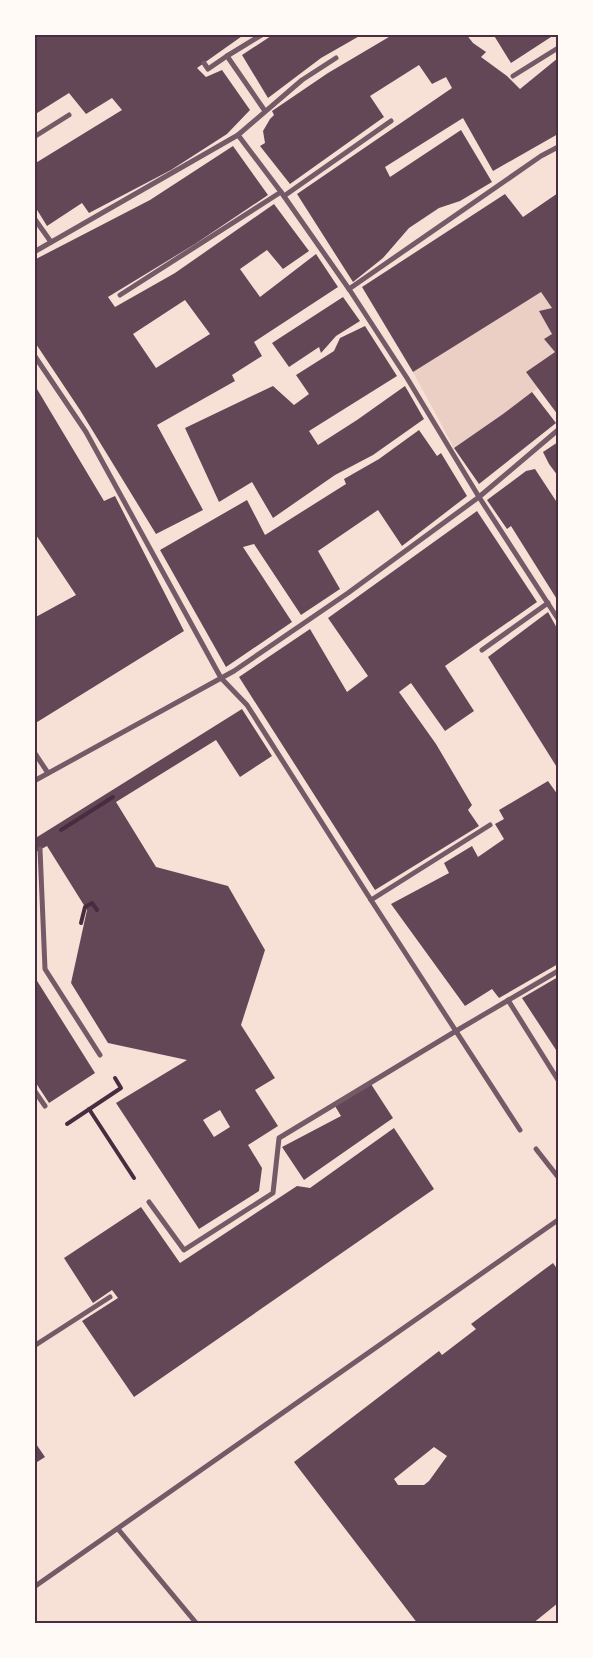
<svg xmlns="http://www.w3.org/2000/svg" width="593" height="1658" font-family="Ubuntu,sans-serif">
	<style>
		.green { fill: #ebcfc5 }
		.building { fill: #644757; fill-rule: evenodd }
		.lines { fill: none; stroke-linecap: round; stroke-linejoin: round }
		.path { stroke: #4a2c40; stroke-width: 4 }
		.pedestrian { stroke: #755966; stroke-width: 5 }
		.neatline { fill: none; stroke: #4a2c40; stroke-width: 2 }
	</style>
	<rect width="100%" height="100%" fill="#f7e1d7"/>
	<path class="green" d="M541,292L552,308L540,312L552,334L544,339L555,352L526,372L538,388L503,414L454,448L413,372Z"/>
	<g class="building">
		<path d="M34,34H245L197,68L206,77L222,70L250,110L227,134L171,170L89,213L82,203L47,226L34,205V164L122,110L112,98L86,114L69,93L34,115Z"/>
		<path d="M274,34H363L321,58L268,98L242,55Z"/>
		<path d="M394,34H466L473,43L486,52L481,57L507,76L520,89L558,58V134L493,171L463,118L385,167L390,177L461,130L492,182L460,201L439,208L409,228L383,258L353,282L297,194L452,88L446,77L432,84L419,65L370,96L384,117L290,184L260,146L265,143L263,131L270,119L274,115L272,111L328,73Z"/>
		<path d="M493,34H549L551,37L511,63Z"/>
		<path d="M233,146L268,195L195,244L108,297L115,307L175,273L274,204L309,251L283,269L267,250L240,269L260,297L316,254L338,287L254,342L262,356L232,375L235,381L157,425L203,510L156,534L80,410L34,341V260L150,200ZM185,300L210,334L156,368L133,334Z"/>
		<path d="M558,193V415L526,372L555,352L544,339L552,334L539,311L552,308L541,292L413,372L362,287L505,194L523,217Z"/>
		<path d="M343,297L360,321L336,336L321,353L319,347L289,367L272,343Z"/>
		<path d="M365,326L397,376L309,431L318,445L357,420L405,386L424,419L373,455L335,475L273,518L252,482L219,502L185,428L273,386L294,405L309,394L296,375L334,351L340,338Z"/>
		<path d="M34,384L104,501L115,496L184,631L34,724V618L76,595L34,532Z"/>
		<path d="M532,392L556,423L479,484L454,448L503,414Z"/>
		<path d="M419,430L437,456L441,453L467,496L402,546L378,510L318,551L340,589L301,615L254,544L243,547L292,622L226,667L160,550L247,500L265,535L346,484L344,479L379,459Z"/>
		<path d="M558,442V476L549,464L543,452Z"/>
		<path d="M535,469L558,504V601L511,526L507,529L487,500L526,471Z"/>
		<path d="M477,511L537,602L445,666L474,711L445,731L411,683L399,692L436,744L472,805L468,810L479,826L375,890L239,677L310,629L347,692L368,676L328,618Z"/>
		<path d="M548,612L558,630V769L488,657Z"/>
		<path d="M242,709L272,756L240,777L216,740L116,802L156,867L228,886L265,950L241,1025L275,1078L255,1090L278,1126L248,1145L262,1168L259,1191L199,1229L116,1103L187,1060L108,1043L71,983L87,910L47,846L34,853V839ZM220,1110L230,1127L214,1137L203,1120Z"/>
		<path d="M548,781L558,795V964L499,998L492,989L465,1006L391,904L449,873L444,863L472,846L478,857L504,839L495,824L504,819L499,810Z"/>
		<path d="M34,976L95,1073L49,1103L34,1080Z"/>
		<path d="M558,977V1053L522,998Z"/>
		<path d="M371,1084L393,1118L304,1180L282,1147L341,1116L335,1106Z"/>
		<path d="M394,1128L434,1189L134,1397L82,1321L118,1298L112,1290L93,1303L64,1258L141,1207L180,1263L297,1186L310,1188Z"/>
		<path d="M553,1263L558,1270V1603L532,1624H418L294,1462L439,1351L442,1355L476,1329L471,1324ZM434,1447L447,1456L429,1481L424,1485H398L394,1479Z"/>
		<path d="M34,1441L45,1457L34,1464Z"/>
	</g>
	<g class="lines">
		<g class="path">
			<path d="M61,830L113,797"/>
			<path d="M81,923L85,907L92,903L97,910"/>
			<path d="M89,1109L134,1178"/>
			<path d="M67,1124L121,1088L115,1078"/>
		</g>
		<g class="pedestrian">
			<path d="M227,56L263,34"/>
			<path d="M204,63L208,69L227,56L265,111"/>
			<path d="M513,76L558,48"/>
			<path d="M238,135L281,192L349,289L407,378L479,497L558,619"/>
			<path d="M34,137L69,115"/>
			<path d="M284,196L391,121"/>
			<path d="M34,218L51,242"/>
			<path d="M34,252L238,135L302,80L336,58"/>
			<path d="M349,289L541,156L558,147"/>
			<path d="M120,295L281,192"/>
			<path d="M34,355L86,432L221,678L247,705L371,900L520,1130"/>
			<path d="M482,650L548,603"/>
			<path d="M34,752L48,773"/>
			<path d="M34,781L234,671L348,593L479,497L558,430"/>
			<path d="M40,849L45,969L100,1055"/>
			<path d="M371,900L490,825"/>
			<path d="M508,1000L558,1080"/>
			<path d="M34,1090L45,1106"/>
			<path d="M536,1149L558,1177"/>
			<path d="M149,1202L184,1250L273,1193L279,1138L456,1031L558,971"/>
			<path d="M34,1346L110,1297"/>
			<path d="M118,1529L197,1624"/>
			<path d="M34,1587L558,1220"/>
		</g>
	</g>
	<rect width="593" height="1658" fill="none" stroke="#fffaf5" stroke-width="72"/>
	<rect x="36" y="36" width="521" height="1586" class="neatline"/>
</svg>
